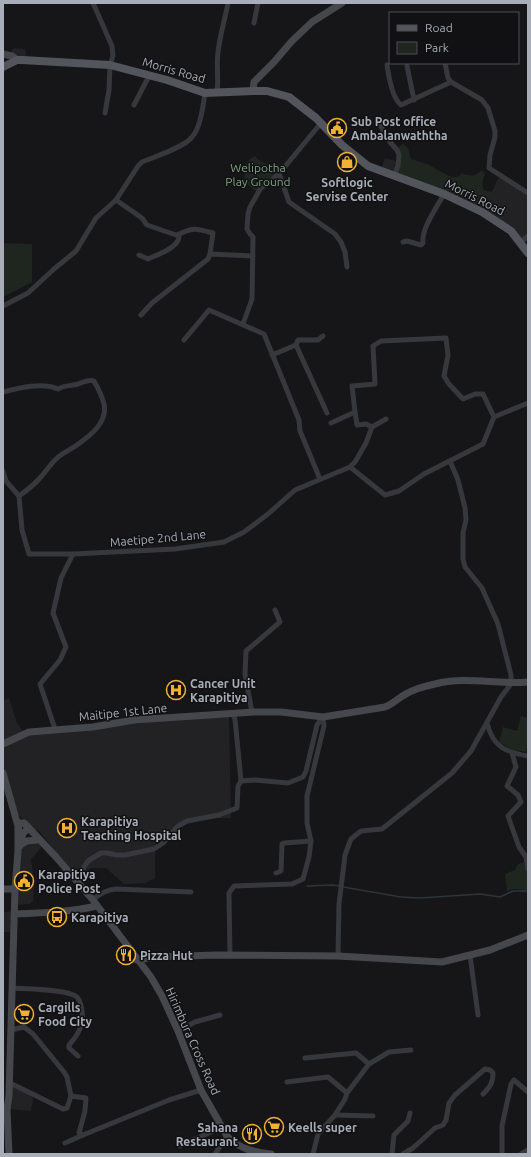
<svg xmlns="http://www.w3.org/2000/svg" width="531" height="1157" font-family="Ubuntu,sans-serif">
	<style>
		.built { fill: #222225 }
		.green { fill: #1e261f }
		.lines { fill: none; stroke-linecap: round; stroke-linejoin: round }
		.stream { stroke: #2c353c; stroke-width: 1.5 }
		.street { stroke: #37383d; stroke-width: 5 }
		.secondary { stroke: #45474d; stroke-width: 7 }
		.primary { stroke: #53555c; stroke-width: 8 }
		.labels { text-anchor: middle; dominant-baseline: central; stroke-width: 3; stroke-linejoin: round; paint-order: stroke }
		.street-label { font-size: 12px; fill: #a8adb8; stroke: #111113 }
		.poi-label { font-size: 12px; font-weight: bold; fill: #a8adb8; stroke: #111113; text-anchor: start }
		.park-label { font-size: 12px; fill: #7fa381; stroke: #111113 }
	</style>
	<rect width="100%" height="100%" fill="#161618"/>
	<g class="built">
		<path d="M15,48L25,49L27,60L11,56L12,49Z"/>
		<path d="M385,158L399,162L396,177L380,172Z"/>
		<path d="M500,175L528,193V236L520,243L482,212Z"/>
		<path d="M9,698L17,723L24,733L229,714L231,818H209L190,822L167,831L155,845V878L145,883L124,884L106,868H91L78,879L39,831L29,828L23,819L14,811L10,797L3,796V701Z"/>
		<path d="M31,844H40L41,848L31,859L34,880L33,901L30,904L15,905L18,851L25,846Z"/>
		<path d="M15,911L14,932H3V912Z"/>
		<path d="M10,1083L32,1093L33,1100L31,1111L7,1109Z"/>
	</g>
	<g class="green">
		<path d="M403,144L408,148L411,159L427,164L451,177C457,178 459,177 462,173C471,177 475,177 482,170L485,174C483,180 481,184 484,190L492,192L482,212L396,177L398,151L399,147Z"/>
		<path d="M255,156C262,166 276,165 287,164L258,193L245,182L244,179L245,165L250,159Z"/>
		<path d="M3,243L32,244V282L3,297Z"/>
		<path d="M521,716L528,718V743L526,752L513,750L499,742L503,727L517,731Z"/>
		<path d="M528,861V890L513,889L507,891L505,874L515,870L518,864Z"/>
	</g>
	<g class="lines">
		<g class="stream">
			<path d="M307,886L333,885L339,886"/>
			<path d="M343,887L401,897L420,898L480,894L500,897L513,891H528"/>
		</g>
		<g class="street">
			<path d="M93,3L112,46L113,56L110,65L109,90L105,113"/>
			<path d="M254,23L258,3"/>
			<path d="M445,63L448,78L451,82L482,100L488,108L495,131V137L490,155L489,168L528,193"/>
			<path d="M387,65C389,77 392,98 401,105L451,82"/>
			<path d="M407,66L414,100"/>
			<path d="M217,92C219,79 216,66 218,52C220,35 225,19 228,3"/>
			<path d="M134,105L149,76"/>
			<path d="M380,125L390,142L397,150L399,155L398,166L394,176"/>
			<path d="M279,173L289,202L335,234L341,242L345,252L347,267"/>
			<path d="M116,200L142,218L147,225L179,236C180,247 157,255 148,259L139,255"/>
			<path d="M177,235C193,227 195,228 213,233L210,254"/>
			<path d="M403,242L407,241L421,245L423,243C421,229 437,207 444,194"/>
			<path d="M520,243L528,236"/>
			<path d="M3,306L28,293L54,269L76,251L96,218L116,200L138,166L142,162C154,157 185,147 192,137C201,127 203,105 205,93"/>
			<path d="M141,315L152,303L208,259L210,254L253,256"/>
			<path d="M243,324L252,299L253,237L250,234L247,229L248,214L250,207L258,193L261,188L269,183L283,169L321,123"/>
			<path d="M184,340L209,310L264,334L299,420L300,431L320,479"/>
			<path d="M296,345L298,340H318L323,336"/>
			<path d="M272,355L296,345L327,413"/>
			<path d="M3,392C19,388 42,382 58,389C65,385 71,386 78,384C84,382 88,379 94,381C98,388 102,396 104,404C108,422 91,435 77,445C70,450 62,453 56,459C50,465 46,471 40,478C34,485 26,491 19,496"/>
			<path d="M355,412L357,425L366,424L372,427"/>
			<path d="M331,423L355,412L352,386L375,384L373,346L381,341L446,338L448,355L444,376L449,384L463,399L475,394H483L494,417"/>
			<path d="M350,467L355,462L366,443L372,427L386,419"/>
			<path d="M3,471L6,481L19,496L22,530L29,554H73L175,549L224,542L244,532L268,514L295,490L350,467L385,495L399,491L424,474L483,444L494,417L528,403"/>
			<path d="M252,712L245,674L246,651L280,622L275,610"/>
			<path d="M233,714L235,719L241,781"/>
			<path d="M487,723C493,747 505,752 528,756"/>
			<path d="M55,729L40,684L60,660L66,647L53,613L61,578L73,554"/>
			<path d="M512,753L516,767L507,786L518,795L521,802L508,816L519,847L526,857L528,869"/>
			<path d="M276,873L281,871L282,844L284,843L311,841"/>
			<path d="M77,881L82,870L88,861L101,853H107L117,855H125L154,849L163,843L178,826L187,821L219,815L237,808L238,786L241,781L255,780L288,783L303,777L306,771L317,725L323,717"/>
			<path d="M93,900C100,893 106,890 116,889L191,892"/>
			<path d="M470,955L478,1015"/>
			<path d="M230,956L229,893L234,886L292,884L303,879L309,857L311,841L307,823V796L324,726L323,717"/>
			<path d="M338,956L339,904L345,855L351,839L361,831L382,829L452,773L471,751L501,697L511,684V675L498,624L482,588L465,567L463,559V533L466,520L465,508L458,480L450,461"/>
			<path d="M12,988C25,989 68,989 77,997C81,1001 81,1006 82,1011C84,1025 78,1035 69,1045V1048L78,1056"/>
			<path d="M11,1030L24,1027L33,1034L64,1072L67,1077L71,1096"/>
			<path d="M178,1031L195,1022L220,1015"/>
			<path d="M305,1058L356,1053L369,1064"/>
			<path d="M287,1082L328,1077L347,1093"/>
			<path d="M10,1083L63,1109L67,1108L71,1096L86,1098L85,1111L79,1133L83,1135L169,1100L201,1090"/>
			<path d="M335,1115L373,1116"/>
			<path d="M65,1143L83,1135"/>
			<path d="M180,1146L222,1127"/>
			<path d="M215,1154L227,1136"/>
			<path d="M313,1154L318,1134L335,1115L345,1099L347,1093L369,1064L389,1052L411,1050"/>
			<path d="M392,1154L394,1135L408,1121L410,1113"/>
			<path d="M403,1154L413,1148L435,1128L443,1125L446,1120L449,1103L455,1095L485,1069L490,1070L493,1073C493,1083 490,1087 483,1094"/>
			<path d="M502,1154V1126L511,1084L514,1080L528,1092"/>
			<path d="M521,1154L528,1150"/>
		</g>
		<g class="secondary">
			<path d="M3,54L12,56L17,60"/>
			<path d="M253,91L254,82L274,62L292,41L312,22L342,3"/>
			<path d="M3,744L29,732L93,727L134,720L254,712H281L323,717L385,707C393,704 398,698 406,694C414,689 426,686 435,684C466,676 497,685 528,682"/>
			<path d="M3,773L18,826"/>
			<path d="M27,826L56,857L93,900L151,977L162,996L178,1031L201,1090L227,1136C239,1149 254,1152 271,1154"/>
			<path d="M20,845L27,841L38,840"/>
			<path d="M20,846L23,833L27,830V826L24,823H20L18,829L20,832L23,833"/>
			<path d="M3,889H15"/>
			<path d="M15,914C43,913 70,912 97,906"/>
			<path d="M137,960L156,957L216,955L338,956L442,962L490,950L528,935"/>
			<path d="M9,1154L7,1109L9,1096L15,889L18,851V829"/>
		</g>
		<path class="primary" d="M3,67L17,60H22L110,65L167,80L205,93L253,91H267L289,97L316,118L342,145L368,166L444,194L482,212L511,231L528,253"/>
	</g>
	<defs>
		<symbol id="civic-ring" viewBox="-11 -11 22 22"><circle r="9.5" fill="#111113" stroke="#f2b134" stroke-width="1.5"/><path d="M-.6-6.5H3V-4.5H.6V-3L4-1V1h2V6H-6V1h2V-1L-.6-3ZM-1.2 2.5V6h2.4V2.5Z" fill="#f2b134"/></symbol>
		<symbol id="shop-ring" viewBox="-11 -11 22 22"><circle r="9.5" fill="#111113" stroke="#f2b134" stroke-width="1.5"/><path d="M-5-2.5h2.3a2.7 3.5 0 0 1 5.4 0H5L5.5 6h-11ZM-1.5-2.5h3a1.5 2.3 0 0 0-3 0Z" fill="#f2b134"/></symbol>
		<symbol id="hospital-ring" viewBox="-11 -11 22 22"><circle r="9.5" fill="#111113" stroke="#f2b134" stroke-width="1.5"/><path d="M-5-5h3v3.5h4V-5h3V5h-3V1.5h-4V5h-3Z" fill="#f2b134"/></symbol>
		<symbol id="bus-ring" viewBox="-11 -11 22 22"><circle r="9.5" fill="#111113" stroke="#f2b134" stroke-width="1.5"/><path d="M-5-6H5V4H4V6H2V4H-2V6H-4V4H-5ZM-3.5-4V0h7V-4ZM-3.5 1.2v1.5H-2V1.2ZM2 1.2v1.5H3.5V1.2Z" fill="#f2b134"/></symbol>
		<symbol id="restaurant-ring" viewBox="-11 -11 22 22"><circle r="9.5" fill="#111113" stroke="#f2b134" stroke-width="1.5"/><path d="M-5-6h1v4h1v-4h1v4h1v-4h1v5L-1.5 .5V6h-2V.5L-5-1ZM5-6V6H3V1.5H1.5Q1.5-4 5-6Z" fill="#f2b134"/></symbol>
		<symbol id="supermarket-ring" viewBox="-11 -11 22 22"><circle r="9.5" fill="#111113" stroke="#f2b134" stroke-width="1.5"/><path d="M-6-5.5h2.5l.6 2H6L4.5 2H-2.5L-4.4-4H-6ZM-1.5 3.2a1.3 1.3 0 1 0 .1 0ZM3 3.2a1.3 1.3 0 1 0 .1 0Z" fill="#f2b134"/></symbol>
	</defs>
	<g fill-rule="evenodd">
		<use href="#civic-ring" x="326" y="117" width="22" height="22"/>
		<use href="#shop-ring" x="336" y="151" width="22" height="22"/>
		<use href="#hospital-ring" x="165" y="679" width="22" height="22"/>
		<use href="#hospital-ring" x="56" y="817" width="22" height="22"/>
		<use href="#civic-ring" x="13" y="870" width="22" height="22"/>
		<use href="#bus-ring" x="46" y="906" width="22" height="22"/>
		<use href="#restaurant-ring" x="115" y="944" width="22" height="22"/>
		<use href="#supermarket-ring" x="13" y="1003" width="22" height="22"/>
		<use href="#supermarket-ring" x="263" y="1116" width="22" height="22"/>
		<use href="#restaurant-ring" x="241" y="1123" width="22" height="22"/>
	</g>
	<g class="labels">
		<g class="street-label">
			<text transform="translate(174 70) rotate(16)">Morris Road</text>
			<text transform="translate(475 197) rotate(27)">Morris Road</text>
			<text transform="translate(158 538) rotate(-5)">Maetipe 2nd Lane</text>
			<text transform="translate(123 712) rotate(-6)">Maitipe 1st Lane</text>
			<text transform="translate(193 1041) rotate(66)">Hirimbura Cross Road</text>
		</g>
		<g class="poi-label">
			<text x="351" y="121">Sub Post office<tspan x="351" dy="14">Ambalanwaththa</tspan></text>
			<text x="347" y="182" text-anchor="middle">Softlogic<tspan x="347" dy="14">Servise Center</tspan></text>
			<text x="190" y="683">Cancer Unit<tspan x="190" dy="14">Karapitiya</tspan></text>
			<text x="81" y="821">Karapitiya<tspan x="81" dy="14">Teaching Hospital</tspan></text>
			<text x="38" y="874">Karapitiya<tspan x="38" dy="14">Police Post</tspan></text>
			<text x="71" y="917">Karapitiya</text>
			<text x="140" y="955">Pizza Hut</text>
			<text x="38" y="1007">Cargills<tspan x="38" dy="14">Food City</tspan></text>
			<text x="238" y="1127" text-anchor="end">Sahana<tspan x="238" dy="14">Restaurant</tspan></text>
			<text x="288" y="1127">Keells super</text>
		</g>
		<g class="park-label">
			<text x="258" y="167">Welipotha<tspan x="258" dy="14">Play Ground</tspan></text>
		</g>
	</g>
	<rect width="531" height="1157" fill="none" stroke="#a8adb8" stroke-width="8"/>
	<rect x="389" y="12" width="130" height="52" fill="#111113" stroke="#4d4f55"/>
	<rect x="397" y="25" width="20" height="6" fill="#53555c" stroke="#4d4f55"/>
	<text x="425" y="32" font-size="12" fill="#a8adb8">Road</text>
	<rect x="397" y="42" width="20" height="12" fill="#1e261f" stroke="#4d4f55"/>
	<text x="425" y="52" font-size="12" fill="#a8adb8">Park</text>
</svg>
